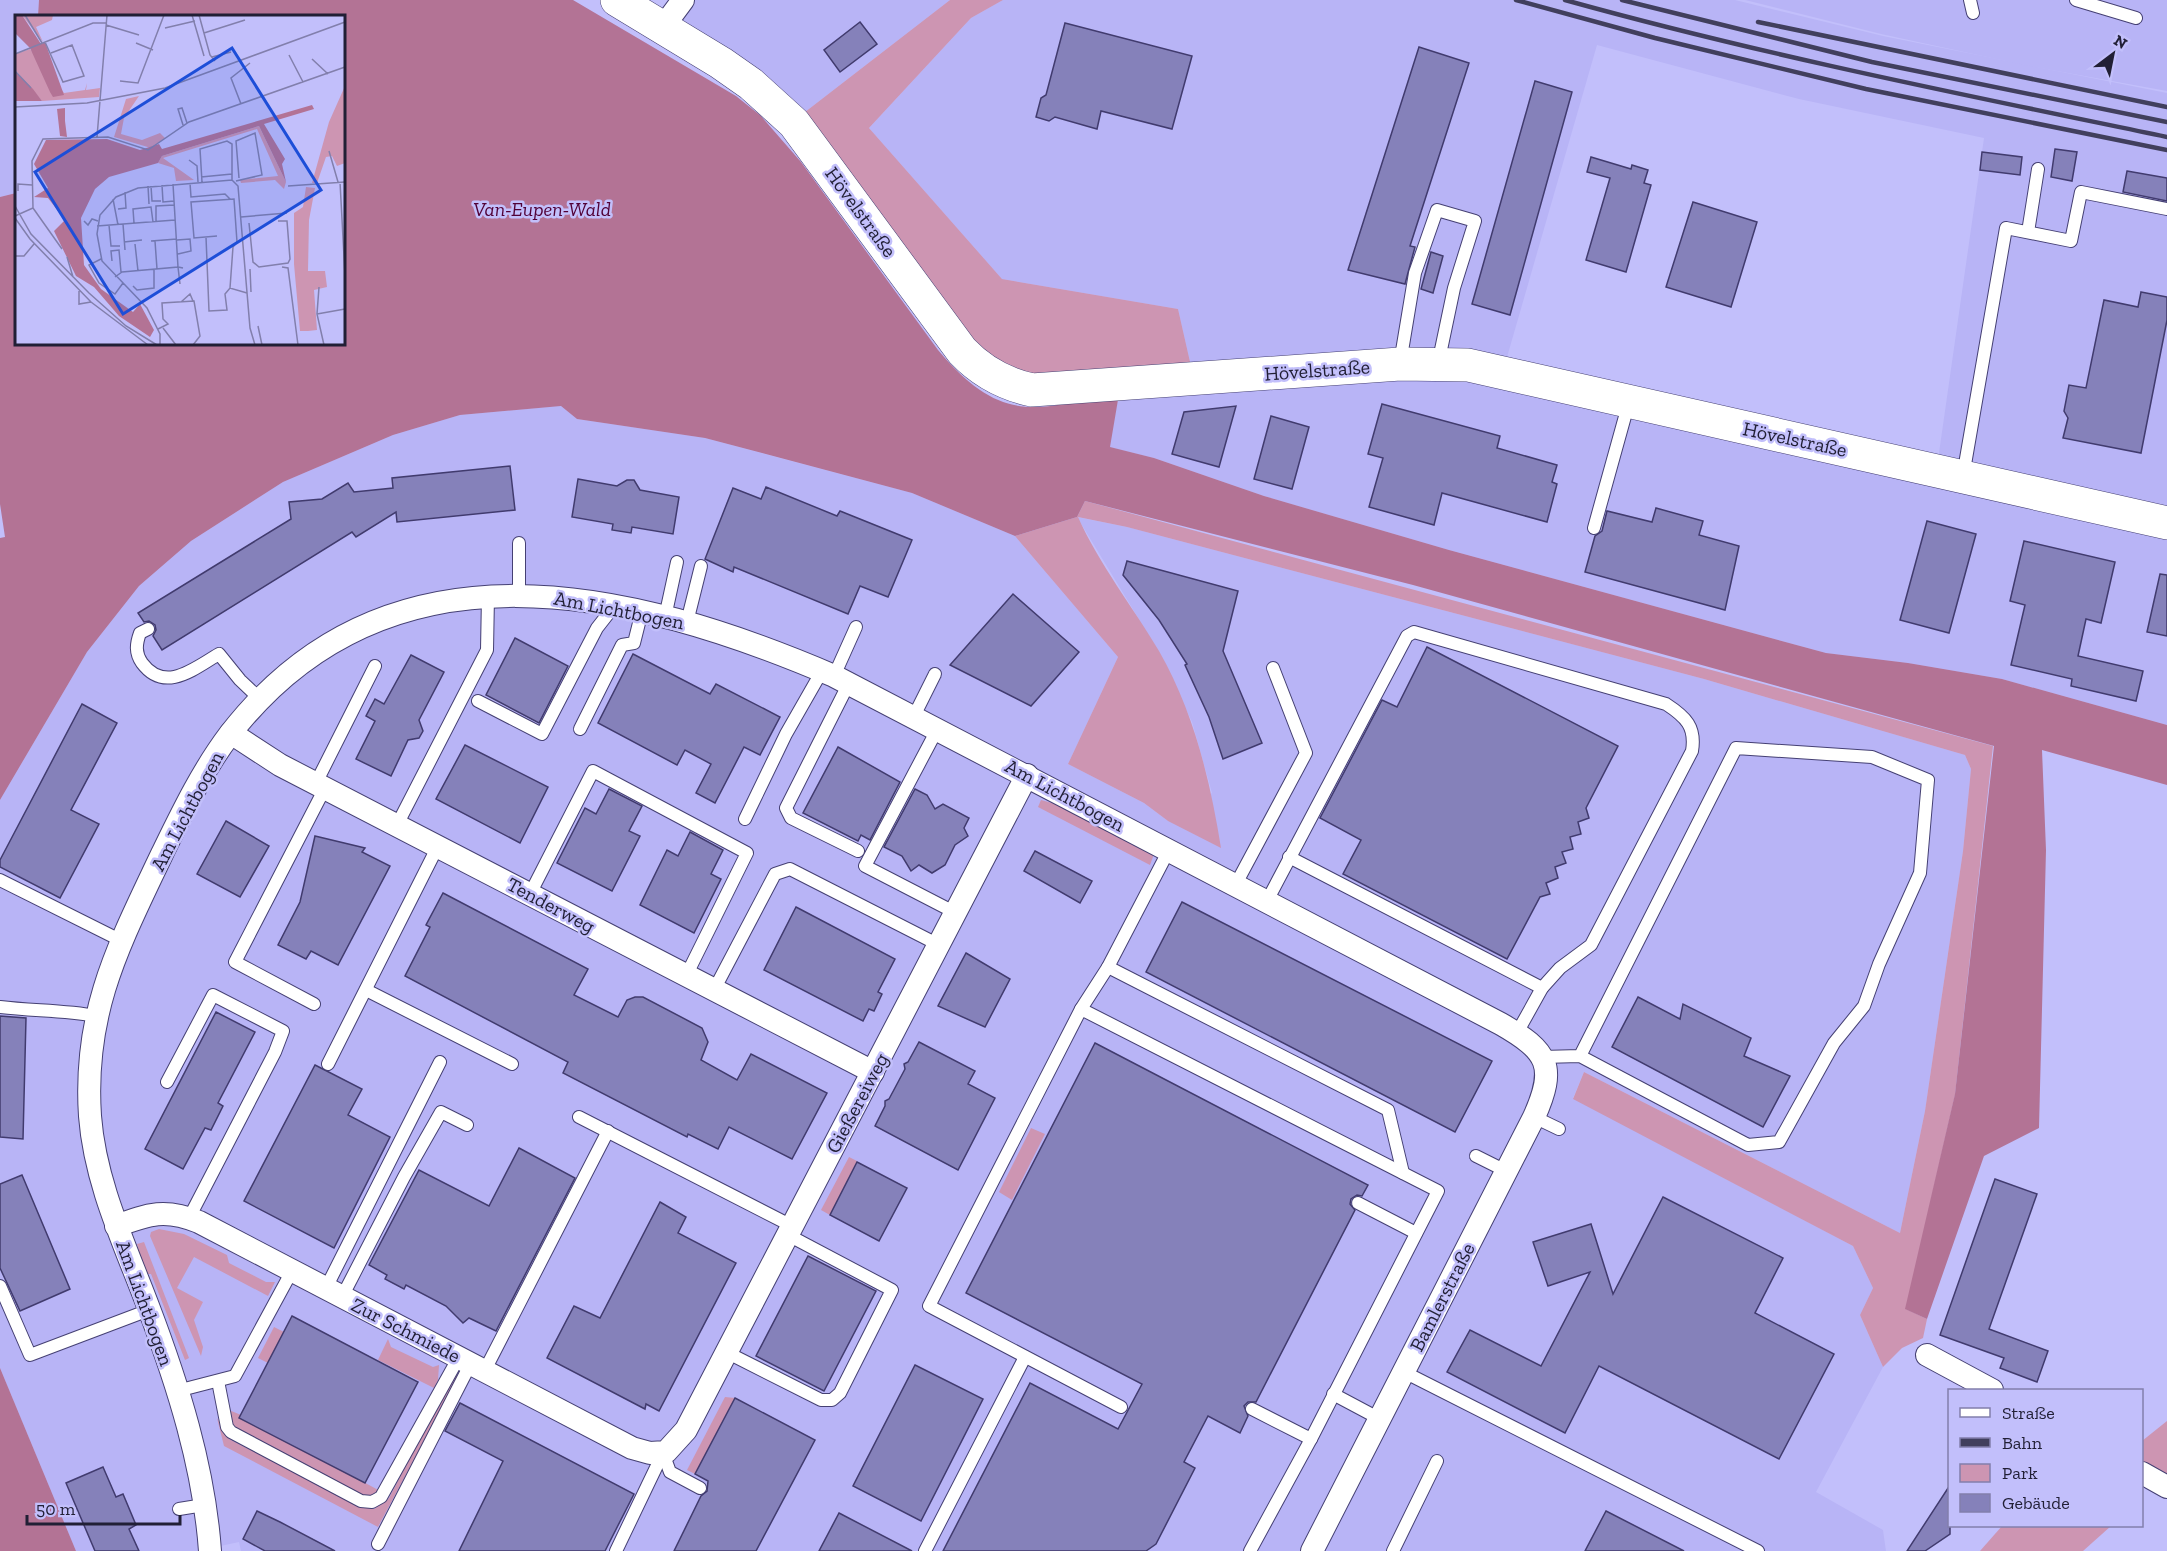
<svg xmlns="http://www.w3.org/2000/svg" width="2167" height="1551" font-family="'Zilla Slab',serif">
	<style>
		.built { fill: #b8b4f6 }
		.green { fill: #cd95b2 }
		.forest { fill: #b37395 }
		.building { fill: #8581ba; stroke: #413b6e; stroke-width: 1.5 }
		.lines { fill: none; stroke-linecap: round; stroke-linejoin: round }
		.service-casing { stroke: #454073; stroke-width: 14 }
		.minor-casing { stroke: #454073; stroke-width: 24 }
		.secondary-casing { stroke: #454073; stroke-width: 34 }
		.service { stroke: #fff; stroke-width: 12 }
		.minor { stroke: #fff; stroke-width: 22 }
		.secondary { stroke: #fff; stroke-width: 33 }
		.rail { stroke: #413f5d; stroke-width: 4.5 }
		.labels { text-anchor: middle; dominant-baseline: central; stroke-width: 5; stroke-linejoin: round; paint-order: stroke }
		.park-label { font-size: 20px; font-style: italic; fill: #510036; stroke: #c2bffb }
		.street-label { font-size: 20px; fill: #211f35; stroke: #c2bffb }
		.inset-road { fill: none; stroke: #827fac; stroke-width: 1.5 }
		.view { fill: #1d4ed8; fill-opacity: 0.15; stroke: #1d4ed8; stroke-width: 3 }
		.inset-edge { fill: none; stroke: #211f35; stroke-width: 3 }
	</style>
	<rect width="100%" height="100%" fill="#c2bffb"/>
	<g class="built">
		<path d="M0,0H39L38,16H16V193L0,197Z"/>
		<path d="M690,0H950L796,119L670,26Z"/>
		<path d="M1003,0H1735L1883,36L2167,93V520L1937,467L1984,138L1799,99L1597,45L1503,371L1193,375L1178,309L1002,279L869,128L971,18Z"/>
		<path d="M1745,0H2167V91L2024,65L1881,34Z"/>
		<path d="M1405,366L2167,526V725L2002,679L1908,663L1826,653L1449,550L1264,496L1154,458L1109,447L1120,388Z"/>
		<path d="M561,406L577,419L705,438L912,493L1015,536L1118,657L1068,764L1144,803L1168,821L1212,793L1192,722L1160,654L1077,517L1127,527L1704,679L1965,755L1971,769L1963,851L1925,1111L1900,1233L1584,1072L1573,1098L1853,1246L1873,1288L1860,1315L1883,1367L1816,1492L1883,1530L1886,1551H241L239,1542L197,1551H76L0,1368V800L87,652L139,586L191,541L283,482L393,435L460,415Z"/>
	</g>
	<g class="green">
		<path d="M950,0H1003L971,18L869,128L1002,279L1178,309L1193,375L1032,386L986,369L796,119Z"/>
		<path d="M1085,501L1993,746L1955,1095L1906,1309L1927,1319L1923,1338L1902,1348L1883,1367L1860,1315L1873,1288L1853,1246L1573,1099L1584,1072L1900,1233L1925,1111L1963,851L1971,769L1965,755L1704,679L1127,527L1078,517C1099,564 1133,607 1159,651C1194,712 1210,780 1221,848L1168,821L1144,803L1068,764L1118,657L1015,536L1077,517Z"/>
		<path d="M1041,800L1059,805L1154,854L1150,865L1038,807Z"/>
		<path d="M1031,1128L1045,1134L1012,1200L999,1192Z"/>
		<path d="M849,1157L857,1161L830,1215L821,1210Z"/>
		<path d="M159,1229L184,1234L227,1255L229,1263L266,1282H275L268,1296L194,1257L177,1288L203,1302L194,1320L203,1347L201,1356L150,1236L151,1232Z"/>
		<path d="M144,1242L189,1358L185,1360L151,1274H145L137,1244Z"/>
		<path d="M274,1327L284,1332L268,1363L258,1358Z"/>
		<path d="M388,1339L391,1347L433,1367L439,1365L438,1380L434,1388L378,1360Z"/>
		<path d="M454,1373L459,1375L378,1527L224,1446L217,1418L229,1439L358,1505L374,1509L389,1498Z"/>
		<path d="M725,1397L735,1398L695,1474L687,1470Z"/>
		<path d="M229,1410L241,1415L380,1491L367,1497L235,1429L231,1423Z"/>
		<path d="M2167,1421V1478L2142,1463V1441Z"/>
		<path d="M2002,1526H2111L2083,1551H1980Z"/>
	</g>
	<g class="forest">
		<path d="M39,0H573L736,96L761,116L801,162L938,350C998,422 1037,415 1120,388L1110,447L1154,458L1264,496L1449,550L1826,653L1908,663L2002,679L2167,725V785L2042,750L2046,850L2039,1128L1984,1156L1927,1319L1905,1309L1955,1094L1994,746L1413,585L1085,501L1077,517L1015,536L912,493L762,453L705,438L577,419L561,406L460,415L393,435L283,482L191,541L139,586L87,652L0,800V538L5,537L0,504V197L16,193V344H344V16H38Z"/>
		<path d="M0,1368L76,1551H0Z"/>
	</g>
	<g class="building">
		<path d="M860,22L877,44L840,72L824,50Z"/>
		<path d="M1065,23L1192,56L1172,129L1101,111L1097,129L1055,117L1049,121L1036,117L1041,98L1046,95Z"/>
		<path d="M1419,47L1469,63L1410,246L1415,247L1405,284L1348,270Z"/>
		<path d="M1535,81L1572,92L1510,315L1472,304Z"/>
		<path d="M2055,149L2077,152L2072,181L2051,177Z"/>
		<path d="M1982,152L2022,157L2020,175L1980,170Z"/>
		<path d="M1591,157L1631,169L1632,165L1648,170L1644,183L1651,185L1626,272L1586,260L1610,178L1587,172Z"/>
		<path d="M2127,171L2167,178V201L2123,192Z"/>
		<path d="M1693,202L1757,222L1731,307L1666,287Z"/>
		<path d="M1431,252L1443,256L1433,293L1421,289Z"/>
		<path d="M2141,292L2167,297V320L2141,453L2063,438L2068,418L2064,411L2069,385L2086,388L2104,300L2138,307Z"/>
		<path d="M1382,404L1500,436L1497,448L1557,465L1552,482L1557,484L1547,522L1442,493L1434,525L1369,507L1383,458L1368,454Z"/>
		<path d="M1236,406L1219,467L1172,454L1184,412Z"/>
		<path d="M1271,416L1309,427L1292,489L1254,479Z"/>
		<path d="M510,466L515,510L397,522L396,512L356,537L352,532L162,650L153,636L156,630L155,625L149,621L144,622L138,613L291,519L289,502L322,499L348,483L354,492L393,488L392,478Z"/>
		<path d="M578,479L617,486L627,480H634L640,490L679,497L673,534L632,527L631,533L612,530L613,524L572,517Z"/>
		<path d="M766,487L837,516L840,511L912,540L888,597L860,586L848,614L734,567L733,572L705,559L733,488L761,499Z"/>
		<path d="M1656,508L1703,521L1699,535L1739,546L1725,610L1585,572L1595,536L1602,531L1607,511L1652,522Z"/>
		<path d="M1927,521L1976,534L1949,633L1900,620Z"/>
		<path d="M2024,541L2115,562L2101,623L2086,619L2078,656L2143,671L2136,701L2071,686L2072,679L2011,665L2025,605L2010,601Z"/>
		<path d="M1127,561L1238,591L1223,651L1262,743L1223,759L1209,717L1185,665L1187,664L1159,620L1123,575Z"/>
		<path d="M2160,574L2167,575V636L2147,632Z"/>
		<path d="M1013,594L1079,652L1031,706L950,665Z"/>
		<path d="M515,638L568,666L539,723L486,695Z"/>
		<path d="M1427,647L1618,746L1586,808L1589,818L1578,822L1581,834L1570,837L1573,849L1562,852L1566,863L1555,867L1558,878L1546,883L1550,894L1540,897L1507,959L1343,874L1361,840L1320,818L1382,700L1397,707Z"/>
		<path d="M633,654L710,694L716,684L780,717L760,755L744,747L715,803L696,793L711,764L685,750L677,765L598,723Z"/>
		<path d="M411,655L444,672L419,720L423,731L419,738L408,740L391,776L356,759L375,721L366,716L375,699L384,704Z"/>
		<path d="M82,704L117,723L71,810L99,824L60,898L0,867V860Z"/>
		<path d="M465,745L548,787L520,843L436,799Z"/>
		<path d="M838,747L900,782L870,840L861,835L858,841L803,813Z"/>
		<path d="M609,789L642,806L629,831L640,836L612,891L557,863L585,808L596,814Z"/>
		<path d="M915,789L927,795L935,809L943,804L969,818L964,828L968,836L955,845L945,865L932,873L919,865L911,871L902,856L884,847Z"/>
		<path d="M226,821L269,846L240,897L197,874Z"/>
		<path d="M690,832L723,850L711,874L721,879L694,933L640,905L667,850L678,856Z"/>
		<path d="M315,836L365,848L362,852L390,866L338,965L311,951L306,959L278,945L300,902Z"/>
		<path d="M1035,851L1092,881L1080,903L1024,871Z"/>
		<path d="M443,893L588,969L574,995L618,1017L627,1000L635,997H643L702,1028L708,1042L701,1060L737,1080L751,1054L827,1093L792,1159L729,1127L718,1149L688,1134L687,1137L563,1073L568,1062L405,976L430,927L426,925Z"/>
		<path d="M1182,902L1492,1061L1455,1132L1146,972Z"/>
		<path d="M796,907L895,959L878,992L882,994L874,1011L869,1009L863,1021L764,970Z"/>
		<path d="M966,953L1010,979L985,1027L938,1006Z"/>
		<path d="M1638,997L1680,1019L1683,1004L1751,1038L1744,1056L1790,1076L1763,1127L1612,1047Z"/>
		<path d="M216,1012L255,1032L218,1103L223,1106L211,1130L205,1128L183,1169L145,1149Z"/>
		<path d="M0,1016L26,1018L23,1139L0,1137Z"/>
		<path d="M919,1042L975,1071L968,1084L995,1098L958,1170L875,1126L885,1106V1101L889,1099L905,1069L904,1064L908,1062Z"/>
		<path d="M1095,1043L1368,1185L1362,1196L1357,1195L1351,1199L1350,1204L1355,1210L1256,1402H1248L1244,1406L1248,1416L1240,1433L1208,1416L1184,1462L1195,1468L1156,1544L1146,1551H943L1030,1383L1118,1429L1142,1384L966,1293Z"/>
		<path d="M315,1065L362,1089L348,1115L390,1137L334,1248L244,1201Z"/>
		<path d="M519,1148L575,1178L496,1331L469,1318L463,1323L446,1306L406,1285L404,1289L385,1279L387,1275L369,1265L419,1170L489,1206Z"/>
		<path d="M857,1162L907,1188L879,1241L830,1215Z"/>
		<path d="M22,1175L70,1289L20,1311L0,1268V1184Z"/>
		<path d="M1995,1179L2037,1194L1989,1329L2048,1351L2037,1382L2000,1368L2004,1358L1940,1335Z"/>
		<path d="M1663,1197L1783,1258L1755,1313L1834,1354L1779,1459L1599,1366L1565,1433L1447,1372L1470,1330L1541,1366L1590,1272L1548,1286L1533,1242L1591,1224L1613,1294Z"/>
		<path d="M660,1202L686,1217L678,1233L736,1263L659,1411L646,1404L645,1409L547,1358L574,1306L600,1318Z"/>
		<path d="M808,1256L876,1291L824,1391L756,1356Z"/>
		<path d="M292,1316L418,1382L365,1483L239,1418Z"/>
		<path d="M915,1365L983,1399L921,1521L853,1486Z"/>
		<path d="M735,1398L815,1440L756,1551H674L701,1496L707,1491L708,1481L695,1474Z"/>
		<path d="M460,1403L634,1494L605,1551H459L503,1461L445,1431Z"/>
		<path d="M103,1467L116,1497L123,1494L136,1525L129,1529L139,1551H95L66,1483Z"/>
		<path d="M1950,1485V1534L1925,1551H1907Z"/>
		<path d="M257,1511L280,1522L335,1551H265L243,1539Z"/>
		<path d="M1606,1511L1684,1551H1585Z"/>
		<path d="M839,1513L912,1551H819Z"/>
	</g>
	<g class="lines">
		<defs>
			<g id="service">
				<path d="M1970,0L1973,13"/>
				<path d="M2076,0L2136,18"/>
				<path d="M2028,232L2038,169"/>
				<path d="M1400,363L1415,273L1437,210L1475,221L1454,288L1438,364"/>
				<path d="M1963,476L2006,228L2071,241L2081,192L2167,209"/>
				<path d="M1594,528L1629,402"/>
				<path d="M519,543V594"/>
				<path d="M665,617L677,562"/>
				<path d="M687,622L701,566"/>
				<path d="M148,629L140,633C136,644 135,653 142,663C165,694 195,668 219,654L240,680L261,700"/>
				<path d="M834,676L856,627"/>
				<path d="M849,683L786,808L791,818L858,851"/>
				<path d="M478,701L542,734L597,628L615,605"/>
				<path d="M914,716L935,674"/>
				<path d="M938,728L865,866L956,913"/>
				<path d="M580,729L622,645L634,643L642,611"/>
				<path d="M316,783L375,666"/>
				<path d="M745,819L786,734L822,671"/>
				<path d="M397,825L487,650L488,596"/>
				<path d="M1169,850L1108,967L1388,1110L1403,1173"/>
				<path d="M1289,857L1542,988"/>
				<path d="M0,880L120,940"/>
				<path d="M1236,884L1306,753L1273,668"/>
				<path d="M530,894L593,771L747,853L686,976"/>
				<path d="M1267,901L1407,636L1414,632L1666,704C1686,717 1696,727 1692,751L1591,945L1560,968L1542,988L1517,1033"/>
				<path d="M366,990L512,1064"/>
				<path d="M714,990L775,874L790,869L939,945"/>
				<path d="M314,1004L235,962L325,788"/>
				<path d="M0,1007C32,1011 65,1010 96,1016"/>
				<path d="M1081,1009L1108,967"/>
				<path d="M1542,1057L1580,1056L1748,1145L1779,1142L1834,1043L1864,1006L1879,964L1920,873L1928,780L1872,757L1736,748L1580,1056"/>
				<path d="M328,1064L438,846"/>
				<path d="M167,1082L213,995L283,1031L275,1052L189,1218"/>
				<path d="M579,1117L792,1226"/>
				<path d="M1534,1117L1559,1129"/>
				<path d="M1476,1156L1506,1171"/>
				<path d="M1358,1203L1416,1233"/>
				<path d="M0,1286L30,1355L149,1310"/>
				<path d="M326,1288L440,1062"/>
				<path d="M342,1297L404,1177L441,1112L467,1125"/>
				<path d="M726,1352L821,1400H832L840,1393L892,1290L788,1235"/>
				<path d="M485,1370L608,1131"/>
				<path d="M1404,1372L1758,1551"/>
				<path d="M218,1381L227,1427L231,1432L361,1501L372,1502L381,1497L459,1357"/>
				<path d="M177,1391L235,1376L292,1271"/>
				<path d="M1333,1394L1380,1419"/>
				<path d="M1121,1407L929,1306L1081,1009L1438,1191L1311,1439L1250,1551"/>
				<path d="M1252,1409L1311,1439"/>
				<path d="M663,1453L670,1472L700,1488"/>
				<path d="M179,1509L204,1505"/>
				<path d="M378,1544L471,1363"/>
				<path d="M616,1551L663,1453"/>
				<path d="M925,1551L1025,1357"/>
				<path d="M1393,1551L1437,1461"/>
			</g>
			<g id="minor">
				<path d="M663,27L683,0"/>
				<path d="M231,733L280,765L873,1072"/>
				<path d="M116,1226C149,1214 165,1208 199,1222L632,1448L650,1453L666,1452L686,1430L1027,775"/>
				<path d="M1927,1355L1992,1390"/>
				<path d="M2142,1473L2167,1487"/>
				<path d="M210,1551C204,1467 178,1385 148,1306C125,1245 95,1183 90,1116C83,1011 119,945 162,854C182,813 202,771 230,734C388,530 631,589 834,676L1501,1024C1548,1051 1557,1066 1534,1117L1312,1551"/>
			</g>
			<path id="secondary" d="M617,0L721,63L751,84L794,123L962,351C982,372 1004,384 1032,390L1400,364L1468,365L2167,523"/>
		</defs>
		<use href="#service" class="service-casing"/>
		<use href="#minor" class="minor-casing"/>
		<use href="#secondary" class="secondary-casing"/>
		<use href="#service" class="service"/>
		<use href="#minor" class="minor"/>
		<use href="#secondary" class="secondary"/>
		<g class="rail">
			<path d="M1516,0L1655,38L1866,89L2167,150"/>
			<path d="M1565,0C1763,55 1965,95 2167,137"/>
			<path d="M1622,0L1872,62L2167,122"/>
			<path d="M1758,22L2167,107"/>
		</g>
	</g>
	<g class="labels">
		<g class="park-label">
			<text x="542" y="209">Van-Eupen-Wald</text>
		</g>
		<g class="street-label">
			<text transform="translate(861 212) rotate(54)">Hövelstraße</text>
			<text transform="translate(1317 370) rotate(-4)">Hövelstraße</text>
			<text transform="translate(1795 439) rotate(12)">Hövelstraße</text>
			<text transform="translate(619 610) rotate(11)">Am Lichtbogen</text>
			<text transform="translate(1065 795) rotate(28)">Am Lichtbogen</text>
			<text transform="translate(187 811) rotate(-62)">Am Lichtbogen</text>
			<text transform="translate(551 905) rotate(28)">Tenderweg</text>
			<text transform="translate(857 1103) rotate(-62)">Gießereiweg</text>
			<text transform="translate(1442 1297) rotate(-63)">Bamlerstraße</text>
			<text transform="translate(145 1303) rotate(70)">Am Lichtbogen</text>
			<text transform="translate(406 1330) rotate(27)">Zur Schmiede</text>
		</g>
	</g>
	<g transform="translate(15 15)">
		<rect width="330" height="330" fill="#c2bffb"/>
		<path d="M7,0H38L37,5L21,12L28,27ZM15,34L49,78L70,75L72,68L71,75L85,73L84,82L27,86L0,55V39ZM330,71V148L322,151L317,141L311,142L302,168H297L314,107ZM124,81L109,103L106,119L127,125L145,118L150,123L136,133L99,122L111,84ZM244,111L271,167L269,174L260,165L226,168L225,165L263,161L242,114L148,143L179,165L161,166L159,153L143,148L147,141ZM291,172L300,173L294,205L293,256H310L312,272L299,275L302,315L293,316H285L279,249V198L288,192Z" fill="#cd95b2"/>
		<path d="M0,0H7L26,29L30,27L49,80L38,82L35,77L15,33L0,18ZM0,56L18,74L27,86H0ZM297,90L299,94L249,109L270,144L267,149L271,167L244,111L147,141L143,148L94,162L80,174L66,203L69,250L86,274L118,297L125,289L139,315L135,322L104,301L79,272L61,261L39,216L50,205L33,183L19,182L33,173L19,149L31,125L92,124L125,135L144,129L147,134ZM50,93V106L52,122L45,121L42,94Z" fill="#b37395"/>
		<path class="inset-road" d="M10,0L27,28M177,0L189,41M184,0L195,40L200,46M91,10L124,20M150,13L180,6M189,18L230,5M30,27L48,67L69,61L57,30L36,38M121,28L138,35M0,39L78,8H91M274,40L288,67M197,42L216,37M297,44L313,59M0,56L16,73M105,66L123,68L149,0M226,89L216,63L235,48M0,92L72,88L150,73L330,7M168,110L163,94L167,93L172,108M82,122L92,0M314,136L323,167M174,145L182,151L183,167M186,162L217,159M221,166L247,160L240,118L221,126L224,163M187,167L185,134L212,126L217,129V165M325,167L330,260M175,168L176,182L210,179L215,184M147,170L148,187L159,186M133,171L134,189M136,171L137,186H146M273,171L330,167M3,176V169L17,170M98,184L103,210M0,191L16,219L74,278L111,311L142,330M18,193L47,234M103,194L111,193L110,177M0,201L18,193L17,146L28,124L93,122L133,135L174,107L330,52M226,202L272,198M0,203L15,224L76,287L133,330M69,206L73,210L77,204L83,206M141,207V191L159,190M119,208L118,194L136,192L138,207M234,208L238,247L244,252L273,248L275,244L272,206H263M108,209L110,235M94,210L96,231H105M82,211L160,205M202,221L179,223L176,187L219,184L222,227L218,232L215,273M191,222L194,296L212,295L210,279L215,273L232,278M162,225L175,224L176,236L163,239M136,226L162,224M140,226L142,254M109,227L127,225M120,229L123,256M0,241H9L19,229M52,242L58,262M86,244L74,250L84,268L100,279L108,268M97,246L96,236L104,235L106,257M267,252L273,253L283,330M235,254L236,277M100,262L107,257L163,252L158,169M165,269L163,252L168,253M118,271L122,275L139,273V255M304,272L302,299L309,330M64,276V289L76,287M166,287L175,279L178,286M302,299L330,294M243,311L247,330M148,313L161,330M143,314L153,309L148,304L147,288L179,286L185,321L178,330M145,330V319L132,293L87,246L82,219L85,200L101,182L123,173L217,165L223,171L235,313L240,330"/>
		<path class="view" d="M217,33L306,175L108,299L20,157Z"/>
		<rect width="330" height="330" class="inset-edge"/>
	</g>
	<rect x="1948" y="1389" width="195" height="138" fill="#c2bffb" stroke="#827fac" stroke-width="1.5"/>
	<rect x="1960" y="1408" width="30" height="9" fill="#ffffff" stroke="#827fac" stroke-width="1.5"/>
	<text x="2002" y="1419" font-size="18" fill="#211f35">Straße</text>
	<rect x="1960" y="1438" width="30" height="9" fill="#413f5d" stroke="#827fac" stroke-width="1.5"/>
	<text x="2002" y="1449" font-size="18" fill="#211f35">Bahn</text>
	<rect x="1960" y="1464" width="30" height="18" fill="#cd95b2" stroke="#827fac" stroke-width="1.5"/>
	<text x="2002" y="1479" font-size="18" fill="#211f35">Park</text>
	<rect x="1960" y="1494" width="30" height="18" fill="#8581ba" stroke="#827fac" stroke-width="1.5"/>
	<text x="2002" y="1509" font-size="18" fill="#211f35">Gebäude</text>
	<g transform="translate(2113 54) rotate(32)" stroke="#c2bffb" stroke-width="4.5" paint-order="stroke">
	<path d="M0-4.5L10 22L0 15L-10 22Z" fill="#211f35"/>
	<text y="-9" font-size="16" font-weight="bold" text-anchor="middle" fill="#211f35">N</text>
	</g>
	<path d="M27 1515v9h153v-9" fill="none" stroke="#211f35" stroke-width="3"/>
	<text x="36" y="1515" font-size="18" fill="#211f35" stroke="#c2bffb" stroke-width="4.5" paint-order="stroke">50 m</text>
</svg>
